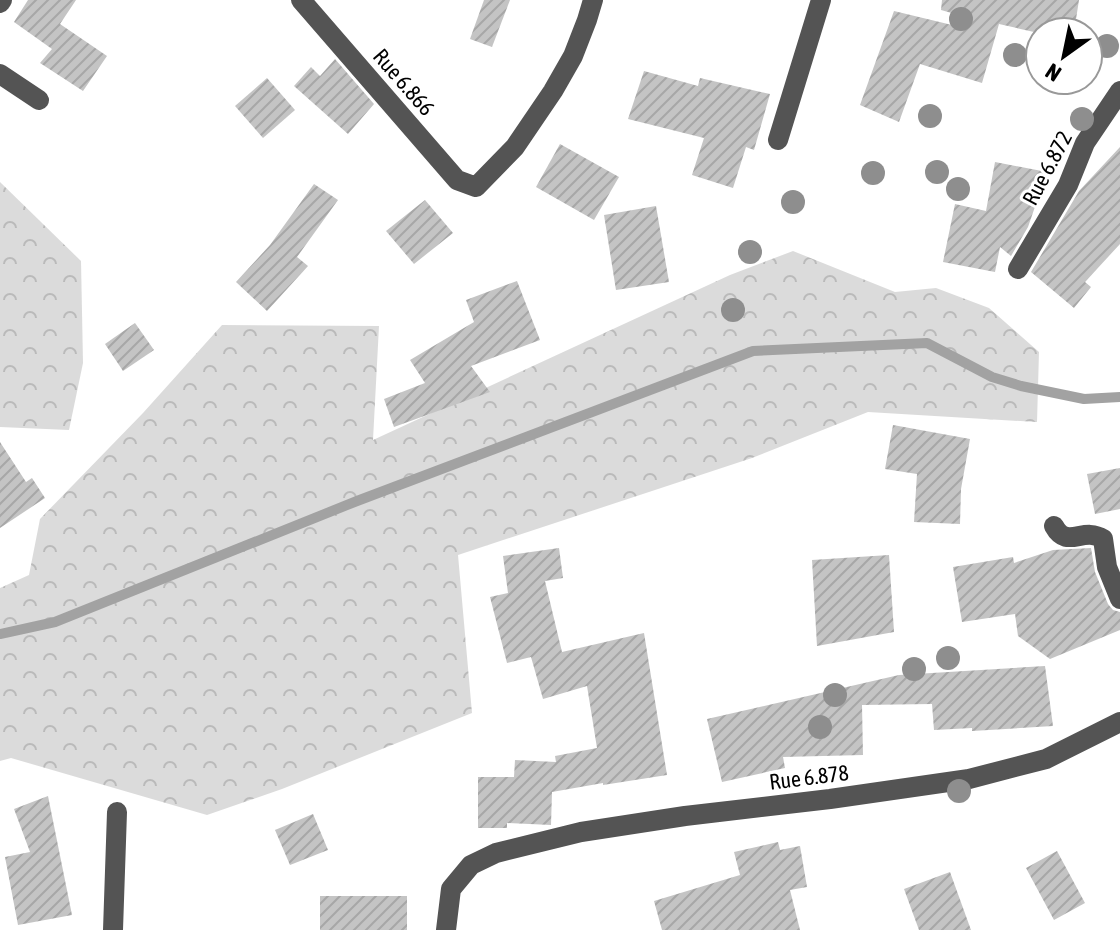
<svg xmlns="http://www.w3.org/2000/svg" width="1120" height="930" font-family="'Asap Condensed',sans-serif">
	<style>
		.forest { fill: url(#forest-crowns) }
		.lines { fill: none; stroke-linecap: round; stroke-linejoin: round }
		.stream { stroke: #a2a2a2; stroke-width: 10 }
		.building { fill: url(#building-hatch) }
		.minor { stroke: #545454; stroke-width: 20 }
		.tree { fill: #8e8e8e }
		.labels { text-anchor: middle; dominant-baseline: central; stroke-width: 6; stroke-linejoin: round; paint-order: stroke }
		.street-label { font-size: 22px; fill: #000; stroke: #fff }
	</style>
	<defs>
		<pattern id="forest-crowns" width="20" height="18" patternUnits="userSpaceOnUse" patternTransform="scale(2)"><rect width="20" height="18" fill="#dbdbdb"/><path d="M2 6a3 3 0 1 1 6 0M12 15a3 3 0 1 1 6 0" fill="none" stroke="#bababa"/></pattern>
		<pattern id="building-hatch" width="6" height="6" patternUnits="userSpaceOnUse" patternTransform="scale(2)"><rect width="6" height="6" fill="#c4c4c4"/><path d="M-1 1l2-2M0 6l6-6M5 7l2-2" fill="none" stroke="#a7a7a7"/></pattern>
	</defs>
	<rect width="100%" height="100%" fill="#fff"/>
	<g class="forest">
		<path d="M0,182L81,261L83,363L69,430L0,427Z"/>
		<path d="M793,251L895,292L936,288L989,308L1039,352L1037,422L868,412L752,458L458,555L472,713L282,789L207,815L11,758L0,761V588L29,575L40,519L143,413L222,325L379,326L373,440L730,275Z"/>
	</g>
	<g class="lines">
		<path class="stream" d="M0,634L55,622L357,501L753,351L927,343L992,377L1021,386L1084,399L1120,397"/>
	</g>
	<g class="building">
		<path d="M28,0H76L60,24L107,56L83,91L40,63L52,49L14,22Z"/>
		<path d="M484,0H510L492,47L470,39Z"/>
		<path d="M942,0H1079L1074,32H1034L999,24L982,83L920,64L899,122L860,105L894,11L952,25L955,14L941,10Z"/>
		<path d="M335,59L374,104L348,134L294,86L311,67L320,76Z"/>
		<path d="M644,71L698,86L700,78L770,94L754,150L746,147L733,188L692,175L704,138L628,119Z"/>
		<path d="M267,78L295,110L263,138L235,106Z"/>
		<path d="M560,144L619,177L594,220L536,187Z"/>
		<path d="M1120,147V244L1085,282L1091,287L1074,308L1031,272L1079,191Z"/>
		<path d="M995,162L1047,172L1028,227L1011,256L1000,247L995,272L943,262L955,204L986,211Z"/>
		<path d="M314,184L338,200L297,257L308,266L267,311L236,282L270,245Z"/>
		<path d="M425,200L453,233L414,264L386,231Z"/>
		<path d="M656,206L669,282L616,290L604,215Z"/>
		<path d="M517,281L540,340L471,366L490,392L394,427L384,399L425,383L410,360L474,322L466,300Z"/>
		<path d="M135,323L154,350L123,371L105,344Z"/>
		<path d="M893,425L970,439L961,489L960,524L914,522L917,474L885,469Z"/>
		<path d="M0,442L26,482L32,478L45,498L0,528Z"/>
		<path d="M1120,468V509L1095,514L1087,474Z"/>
		<path d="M559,548L563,578L545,581L562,652L644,633L667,775L603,785V783L552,792L551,825L507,823V828H478V777H514L515,760L556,762L555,756L597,748L587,686L543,699L531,657L507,663L490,597L508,593L503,556Z"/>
		<path d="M1091,548L1095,572L1108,604L1113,610L1120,612V630L1050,659L1018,636L1015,614L962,622L953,567L1013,557L1014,563L1053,550Z"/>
		<path d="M889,555L894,632L817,646L812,560Z"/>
		<path d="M1045,666L1053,726L972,731V728L934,730L932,704L862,705L863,755L783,757L785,768L722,782L707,719L899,675Z"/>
		<path d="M48,796L72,915L18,925L5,857L30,852L14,809Z"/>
		<path d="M313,814L328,850L290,865L275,830Z"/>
		<path d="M778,842L780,850L800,846L807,887L790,890L800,930H662L654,901L740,875L734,852Z"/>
		<path d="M1057,851L1085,903L1054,920L1026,868Z"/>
		<path d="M950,872L971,930H919L904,889Z"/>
		<rect x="320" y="896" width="87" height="34"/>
	</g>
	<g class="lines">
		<g class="minor">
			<path d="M301,0L457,180L476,187L515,147L553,91L573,56L587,20L593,0"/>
			<path d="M0,3L2,0"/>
			<path d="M0,74L39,100"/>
			<path d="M778,140L821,0"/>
			<path d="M1018,269L1068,185L1085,143L1120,91"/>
			<path d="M1054,526C1067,550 1083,526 1103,539L1107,567L1120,599"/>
			<path d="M113,930L117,812"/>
			<path d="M446,930L451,889L471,865L496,853L581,832L685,816L830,799L969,779L1046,759L1120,722"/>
		</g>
	</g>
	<g class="tree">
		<circle cx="961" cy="19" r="12"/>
		<circle cx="1107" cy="46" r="12"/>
		<circle cx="1015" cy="55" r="12"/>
		<circle cx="930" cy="116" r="12"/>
		<circle cx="1082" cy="119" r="12"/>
		<circle cx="937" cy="172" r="12"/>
		<circle cx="873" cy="173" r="12"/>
		<circle cx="958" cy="189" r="12"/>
		<circle cx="793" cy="202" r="12"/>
		<circle cx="750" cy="252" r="12"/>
		<circle cx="733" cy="310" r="12"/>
		<circle cx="948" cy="658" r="12"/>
		<circle cx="914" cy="669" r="12"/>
		<circle cx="835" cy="695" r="12"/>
		<circle cx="820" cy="727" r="12"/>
		<circle cx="959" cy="791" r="12"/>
	</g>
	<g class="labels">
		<g class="street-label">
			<text transform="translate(404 82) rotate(49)">Rue 6.866</text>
			<text transform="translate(1047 168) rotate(-62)">Rue 6.872</text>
			<text transform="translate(809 777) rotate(-7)">Rue 6.878</text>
		</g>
	</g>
	<g transform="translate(1064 56) rotate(213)"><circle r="38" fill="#ffffff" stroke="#999999" stroke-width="2"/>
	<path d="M0-6L14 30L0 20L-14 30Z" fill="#000000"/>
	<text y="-12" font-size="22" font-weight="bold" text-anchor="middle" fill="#000000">N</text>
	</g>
</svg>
